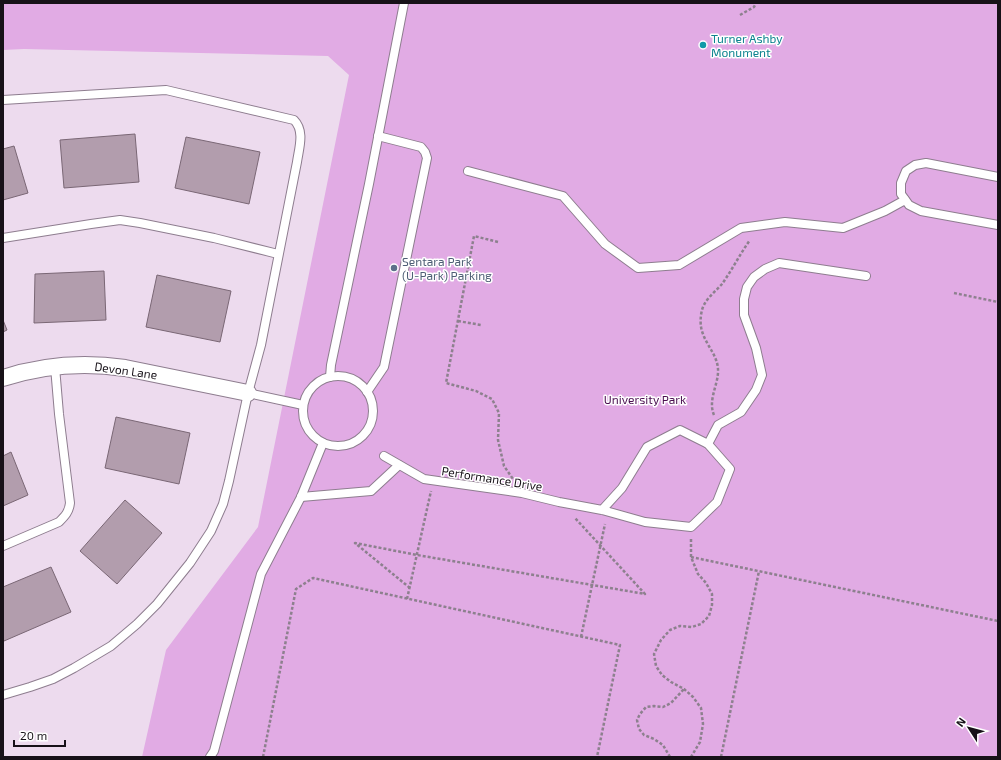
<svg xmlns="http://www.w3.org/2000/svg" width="1001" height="760" font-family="'Exo 2',sans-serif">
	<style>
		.green { fill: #e1abe4 }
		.building { fill: #b29dad; stroke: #7a6775 }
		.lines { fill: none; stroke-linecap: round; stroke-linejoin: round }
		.service-casing { stroke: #8e7d8f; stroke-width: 10 }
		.minor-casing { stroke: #8e7d8f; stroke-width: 18 }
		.path { stroke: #8d808e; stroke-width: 2.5; stroke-dasharray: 3 2; stroke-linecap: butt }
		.service { stroke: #fff; stroke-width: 8 }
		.minor { stroke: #fff; stroke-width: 16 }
		.culture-dot { fill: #0f9aa8; stroke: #fff; stroke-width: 1.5 }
		.service-dot { fill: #5c6f8a; stroke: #fff; stroke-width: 1.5 }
		.labels { text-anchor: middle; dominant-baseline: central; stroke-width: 3; stroke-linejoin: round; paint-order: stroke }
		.culture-label { font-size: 12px; fill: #0d838f; stroke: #fff; text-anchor: start }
		.service-label { font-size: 12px; fill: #4e5e75; stroke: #fff; text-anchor: start }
		.street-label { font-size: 12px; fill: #171118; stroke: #fff }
		.park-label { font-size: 12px; fill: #4a0e50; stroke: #fff }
	</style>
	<rect width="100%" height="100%" fill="#eddbee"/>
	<path class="green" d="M3,3H998V757H142L166,650L258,527L349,75L328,56L24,49L3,50Z"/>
	<g class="building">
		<path d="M135,134L139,182L64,188L60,140Z"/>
		<path d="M186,137L260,152L249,204L175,188Z"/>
		<path d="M14,146L28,193L3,200V149Z"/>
		<path d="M104,271L106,320L34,323L35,274Z"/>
		<path d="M157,275L231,291L220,342L146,327Z"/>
		<path d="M3,320L7,330L3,332Z"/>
		<path d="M116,417L190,433L179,484L105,468Z"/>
		<path d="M11,452L28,495L3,506V456Z"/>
		<path d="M125,500L162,533L117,584L80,551Z"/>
		<path d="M51,567L71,612L4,641L3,638V587Z"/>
	</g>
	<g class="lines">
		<defs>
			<g id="service">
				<path d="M3,100L166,90L294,120C305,131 299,148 297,162L261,345L248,393L229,481L223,504L211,531L190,563L157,604L137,624L111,646L74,668L53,679L30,687L3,695"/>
				<path d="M468,171L563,196L605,244L638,268L679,265L741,228L785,222L843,228L885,211L905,200"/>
				<path d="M998,177L926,163L915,165L906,171L901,183V194L909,205L921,211L998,225"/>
				<path d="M3,238L91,224L120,220L140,223L214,238L278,254"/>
				<circle cx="338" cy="411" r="35"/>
				<path d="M330,377L331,365L369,184L404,3"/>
				<path d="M367,392L384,367L427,158L425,152L421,147L378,136"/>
				<path d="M248,393L303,405"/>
				<path d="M708,444L718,425L741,412L756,390L762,375L756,348L744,315V299L747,287L754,277L765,269L779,263L866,276"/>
				<path d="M384,456L424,479L522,493L559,502L602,510L645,522L691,527L717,502L730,469L708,444L680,430L647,447L622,488L602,510"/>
				<path d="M301,497L371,491L399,465"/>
				<path d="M3,546L59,522C65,516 69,512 70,503L59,414L55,367"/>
				<path d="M210,757L214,751L261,574L301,497L323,443"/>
			</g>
			<path id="minor" d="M3,378C43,365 84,362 125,368L248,393"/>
		</defs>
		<use href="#service" class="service-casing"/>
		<use href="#minor" class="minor-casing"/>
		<g class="path">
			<path d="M740,15L754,7L756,3"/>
			<path d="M498,242L474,236L446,383L476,391L492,399L499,413L498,440L504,466L513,479"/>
			<path d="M954,293L998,302"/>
			<path d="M458,321L481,325"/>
			<path d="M714,415C708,401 717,387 718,373C719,357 708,348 703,334C700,327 700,318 702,310C705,299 715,292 722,284C732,270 740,254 750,240"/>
			<path d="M691,539V557L698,574L706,583L712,594V605L709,616L701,624L692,627L680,626L670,630L661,640L654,654L656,666L662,675L671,682L684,689L693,697L701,708L703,724L700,742L691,757"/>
			<path d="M691,557L998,621"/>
			<path d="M410,588L355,543L417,555L645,594L575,518"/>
			<path d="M407,599L431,491"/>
			<path d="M581,637L605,524"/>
			<path d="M263,757L296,589L313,578L620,645L597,757"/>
			<path d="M670,757L663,745L654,739L644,735L639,729L637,720L640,714L646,707L654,706L663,707L671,703L684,689"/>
			<path d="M721,757L759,571"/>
		</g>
		<use href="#service" class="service"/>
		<use href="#minor" class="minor"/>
	</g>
	<circle class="culture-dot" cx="703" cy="45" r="4"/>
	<circle class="service-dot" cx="394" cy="268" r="4"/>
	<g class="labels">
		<g class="culture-label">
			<text x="711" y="38">Turner Ashby<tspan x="711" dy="14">Monument</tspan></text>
		</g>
		<g class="service-label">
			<text x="402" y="261">Sentara Park<tspan x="402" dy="14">(U-Park) Parking</tspan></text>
		</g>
		<g class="street-label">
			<text transform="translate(126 370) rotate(8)">Devon Lane</text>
			<text transform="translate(492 478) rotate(9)">Performance Drive</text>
		</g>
		<g class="park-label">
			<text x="645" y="399">University Park</text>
		</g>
	</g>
	<rect width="1001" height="760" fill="none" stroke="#171118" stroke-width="8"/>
	<g transform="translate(969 728) rotate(306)" stroke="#ffffff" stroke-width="3" paint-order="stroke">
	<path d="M0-3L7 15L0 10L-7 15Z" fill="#171118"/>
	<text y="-6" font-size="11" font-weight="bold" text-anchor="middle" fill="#171118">N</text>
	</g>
	<path d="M14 740v6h51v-6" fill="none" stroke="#171118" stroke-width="2"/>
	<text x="20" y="740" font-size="12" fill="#171118" stroke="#ffffff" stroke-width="3" paint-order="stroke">20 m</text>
</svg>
